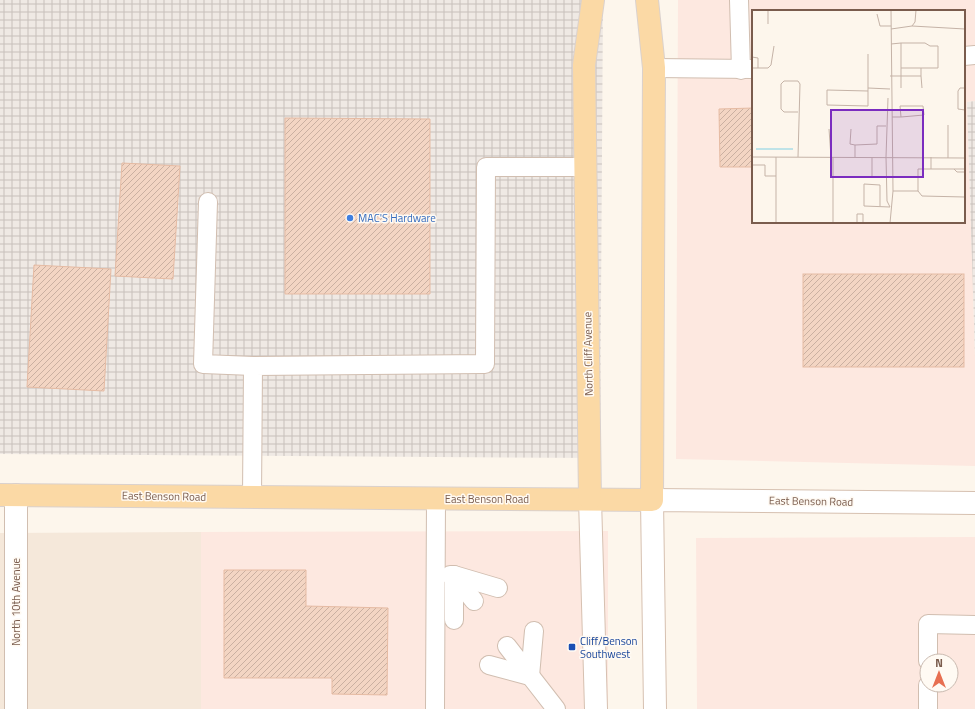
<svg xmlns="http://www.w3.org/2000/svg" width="975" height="709" font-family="'Titillium Web',sans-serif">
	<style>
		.residential { fill: #f5e8da }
		.commercial { fill: #fde8e0; fill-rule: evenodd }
		.industrial { fill: url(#industrial-grid) }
		.building { fill: url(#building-hatch); stroke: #e6bba3 }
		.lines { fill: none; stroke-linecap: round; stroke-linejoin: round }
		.lane-casing { stroke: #d1beb0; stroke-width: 20 }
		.street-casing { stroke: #d1beb0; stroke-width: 24 }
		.secondary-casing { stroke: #d6c0b0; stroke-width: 24 }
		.primary-casing { stroke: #dad1cd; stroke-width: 24 }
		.lane { stroke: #fff; stroke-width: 18 }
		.street { stroke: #fff; stroke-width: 22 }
		.secondary { stroke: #fff; stroke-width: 22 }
		.primary { stroke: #fbd9a5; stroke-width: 22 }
		.shop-dot { fill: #3f7fe0; stroke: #fffaf3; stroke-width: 1.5 }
		.transit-dot { fill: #1a4fb4; stroke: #fffaf3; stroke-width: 1.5 }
		.labels { text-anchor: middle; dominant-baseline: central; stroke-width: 3; stroke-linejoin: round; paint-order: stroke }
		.shop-label { font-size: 11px; fill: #366cbe; stroke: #fffaf3; text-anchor: start }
		.street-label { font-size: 11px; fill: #7a5c4d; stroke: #fffaf3 }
		.transit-label { font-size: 11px; fill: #164399; stroke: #fffaf3; text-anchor: start }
		.inset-river { fill: none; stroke: #bfe3e8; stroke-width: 2 }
		.inset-road { fill: none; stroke: #c5b3a7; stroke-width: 1 }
		.view { fill: #7b2cbf; fill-opacity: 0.15; stroke: #7b2cbf; stroke-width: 2 }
		.inset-edge { fill: none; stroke: #7a5c4d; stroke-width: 2 }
	</style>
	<defs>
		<pattern id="industrial-grid" width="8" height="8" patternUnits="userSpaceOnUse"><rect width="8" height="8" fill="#efe9e4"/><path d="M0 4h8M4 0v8" fill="none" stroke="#c7c0bb"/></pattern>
		<pattern id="building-hatch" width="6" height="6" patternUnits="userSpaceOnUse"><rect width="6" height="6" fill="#f3d5c3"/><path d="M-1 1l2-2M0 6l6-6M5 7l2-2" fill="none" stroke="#cab0a1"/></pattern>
	</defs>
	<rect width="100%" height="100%" fill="#fdf6ec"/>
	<path class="residential" d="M201,532V709H0V533Z"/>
	<g class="commercial">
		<path d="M678,0H975V101L967,102L975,356V466L676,459ZM753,11H964V222H753Z"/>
		<path d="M608,531V709H201V532Z"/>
		<path d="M975,537V709H697L696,538ZM927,661H951V685H927Z"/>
	</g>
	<g class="industrial">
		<path d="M0,0H603L600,458L0,454Z"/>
		<path d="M975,101V356L967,102Z"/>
	</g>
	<g class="building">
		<path d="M753,108V167H720L719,109Z"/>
		<path d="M285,118L430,119V294H285Z"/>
		<path d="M122,163L180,166L173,279L115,276Z"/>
		<path d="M34,265L111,269L104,391L27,387Z"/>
		<rect x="803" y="274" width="161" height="93"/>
		<path d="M224,570H306V606L388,608L387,695L332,694V678H224Z"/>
	</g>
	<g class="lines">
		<defs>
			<g id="lane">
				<path d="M739,0L741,70"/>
				<path d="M964,56L975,55"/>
				<path d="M654,68L753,69"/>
				<path d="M208,202L203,364L253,366"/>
				<path d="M252,497L253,366L485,364L486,167H585"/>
				<path d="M450,575H454L474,601"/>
				<path d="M454,620V575L498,588"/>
				<path d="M507,646L556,709"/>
				<path d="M928,661V624L975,625"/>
				<path d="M489,665L530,676L534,631"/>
				<path d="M435,709L436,499"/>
				<path d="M928,709V685"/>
			</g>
			<path id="street" d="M16,495V709"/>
			<g id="secondary">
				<path d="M590,499L596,709"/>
				<path d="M655,709L652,500L975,503"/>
			</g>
			<g id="primary">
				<path d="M0,495L652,500L654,68L647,0"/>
				<path d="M590,499L584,65L593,0"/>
			</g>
		</defs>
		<use href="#lane" class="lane-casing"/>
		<use href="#street" class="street-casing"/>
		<use href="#secondary" class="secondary-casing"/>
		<use href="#primary" class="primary-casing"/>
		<use href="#lane" class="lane"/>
		<use href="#street" class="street"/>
		<use href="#secondary" class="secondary"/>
		<use href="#primary" class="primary"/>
	</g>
	<circle class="shop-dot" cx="350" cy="218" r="4"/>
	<rect class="transit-dot" x="568" y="643" width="8" height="8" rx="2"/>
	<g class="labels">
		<g class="shop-label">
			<text x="358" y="218">MAC'S Hardware</text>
		</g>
		<g class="street-label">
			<text transform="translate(588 354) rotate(-91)">North Cliff Avenue</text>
			<text transform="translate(164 496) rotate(1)">East Benson Road</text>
			<text x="487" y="499">East Benson Road</text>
			<text transform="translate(811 501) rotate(1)">East Benson Road</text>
			<text transform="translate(16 602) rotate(-90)">North 10th Avenue</text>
		</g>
		<g class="transit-label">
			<text x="580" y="641">Cliff/Benson<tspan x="580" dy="13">Southwest</tspan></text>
		</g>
	</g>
	<g transform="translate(752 10)">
		<rect width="213" height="213" fill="#fdf6ec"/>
		<path class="inset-river" d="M4,139H41"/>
		<path class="inset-road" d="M125,4L128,16H139M16,14V0M160,16L213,19M139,19L160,16L163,12L164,0M139,34L149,33H173L178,36H186V58H149V33M116,44V78L138,79M0,47L6,48V58M0,58H16L19,55L22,36M138,66H169V58M169,66L170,78M116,78V96L75,95V80L116,81M149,78V58M213,78H208L206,81V99L213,100M136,88L134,147L135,191L138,197M46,102H32L29,99V74L32,71H46L48,74L46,147M140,107H149L172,105L171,96H148L149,107M77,119L79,147M99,119L98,134L103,135M0,147L213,148M81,147V213M103,147V135L125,134V116H134M120,147V167H135M196,148V115M0,155H13V166H24M179,159H213M202,159L205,162H213M141,181H166V159H179V147M166,181L170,186L213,187M128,196V175L112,174V196L138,197M24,213V147M105,213V204H111V213M138,213L141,181L139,0"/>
		<path class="view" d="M79,100H171V167H79Z"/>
		<rect width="213" height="213" class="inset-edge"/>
	</g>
	<g transform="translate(939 673)"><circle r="19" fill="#fffaf3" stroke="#cabbb1"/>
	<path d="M0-3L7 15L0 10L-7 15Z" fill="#e76f51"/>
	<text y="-6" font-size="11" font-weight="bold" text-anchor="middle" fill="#7a5c4d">N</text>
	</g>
</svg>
